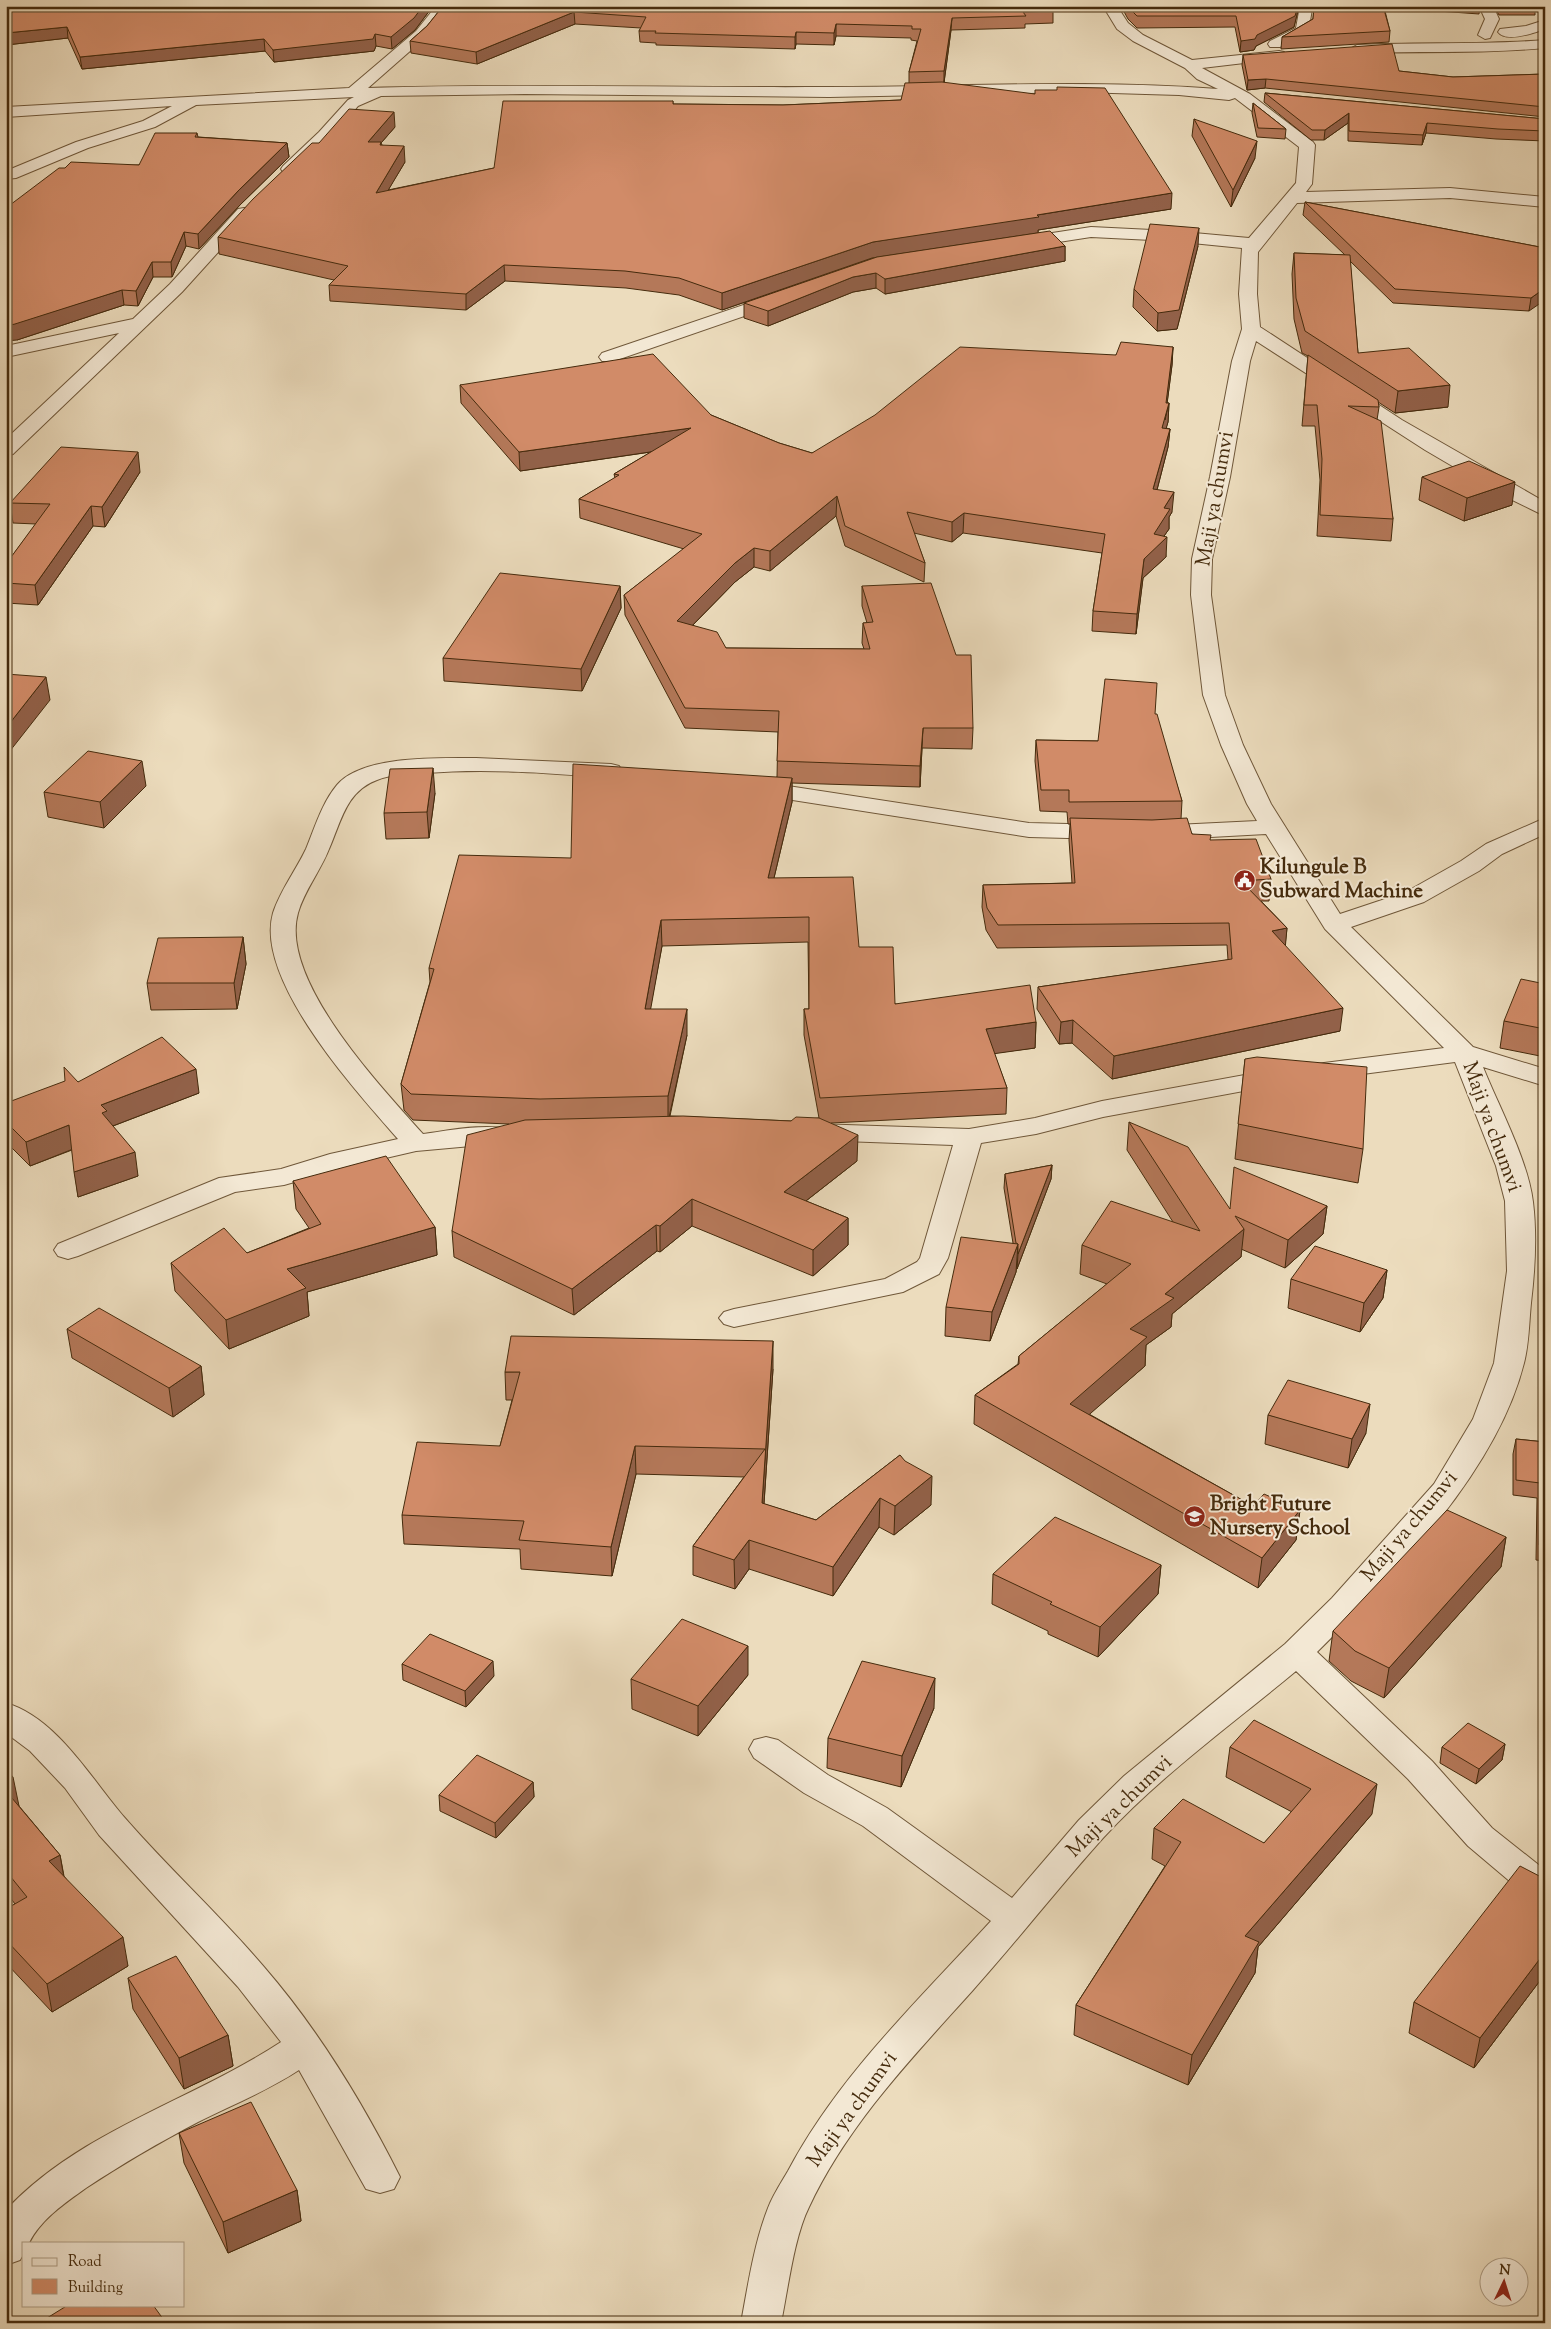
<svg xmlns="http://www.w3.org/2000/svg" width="1551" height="2329" font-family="'Sorts Mill Goudy',serif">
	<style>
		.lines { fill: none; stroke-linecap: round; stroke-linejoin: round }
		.minor-casing { stroke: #6f5739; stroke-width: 2 }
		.minor { fill: #f3e8d4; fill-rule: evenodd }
		.wall { fill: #b47859; stroke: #452b0d; fill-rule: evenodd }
		.shaded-wall { fill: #926149; stroke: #452b0d }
		.building { fill: #d18b68; stroke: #452b0d }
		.labels { text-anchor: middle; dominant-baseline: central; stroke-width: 4; stroke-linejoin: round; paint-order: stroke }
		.street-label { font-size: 21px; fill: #452b0d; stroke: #f3e8d4 }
		.poi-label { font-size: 21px; font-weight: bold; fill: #452b0d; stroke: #f3e8d4; text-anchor: start }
	</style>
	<rect width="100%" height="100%" fill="#ecdcbd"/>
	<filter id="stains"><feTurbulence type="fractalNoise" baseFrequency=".004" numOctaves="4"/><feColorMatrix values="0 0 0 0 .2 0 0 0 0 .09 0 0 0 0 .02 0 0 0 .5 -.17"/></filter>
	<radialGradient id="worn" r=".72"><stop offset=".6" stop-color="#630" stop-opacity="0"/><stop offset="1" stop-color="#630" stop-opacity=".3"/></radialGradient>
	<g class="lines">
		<defs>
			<g id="minor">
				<path d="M436,6H451L426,37L368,88C522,83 676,88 829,87C959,87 1088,79 1218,89L1197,79L1185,68L1133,41L1117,29L1103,6H1117L1128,23L1143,35L1192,60L1279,51L1284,52L1286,55L1279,59L1202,68L1250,94L1313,142L1315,145L1312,184L1306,192L1450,188L1545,197V207L1450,198L1297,203L1258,252L1257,294L1260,327L1402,420L1545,502V516L1500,494L1425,450L1256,341L1250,361L1230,477L1212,559L1211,595L1225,695L1243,745L1271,804L1340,914L1406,892L1461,861L1486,844L1545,818V834L1502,854L1479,871L1424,902L1351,927L1473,1047L1545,1069V1086L1483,1067C1499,1107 1528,1160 1533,1202C1537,1235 1535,1270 1531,1303C1529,1323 1529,1344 1524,1363C1497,1471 1394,1576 1317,1652L1432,1761L1492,1828L1545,1870V1904L1532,1900L1468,1846L1408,1779L1296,1671C1231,1725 1160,1776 1103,1838C1058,1888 1017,1941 973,1990C912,2058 848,2124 809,2207C794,2237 788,2289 781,2323H741C748,2285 754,2244 768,2208C773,2195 781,2183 788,2171C838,2076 919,2000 991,1921L863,1826L804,1793L754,1758L749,1749L754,1740L766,1737L778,1740L828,1775L887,1808L1012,1898L1079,1820L1124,1776L1285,1644L1332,1598L1434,1484L1473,1419L1494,1363L1507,1271L1505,1201L1496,1166L1455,1062L1324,1079L1315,1077L1311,1071L1315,1065L1324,1063L1444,1048L1325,929L1266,834L1155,840L1147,838L1143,833L1147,828L1155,826L1257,821L1247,804L1221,745L1203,695L1191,595L1192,559L1210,477L1232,361L1242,329L1239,294L1242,248L1172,241L1091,237L1020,248L1014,247L1012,243L1014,239L1020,238L1091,227L1172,231L1249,238L1296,183L1299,147L1235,98L1229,100L1179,95L1079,92L829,97L525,94L381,96L358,106L331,138L295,172H283L281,169L283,166L319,132L348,100L354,97L196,105L155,127L88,148L16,178L6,179V171L76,142L143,121L172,106L6,117V107L349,88L416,31Z"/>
				<path d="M1300,6H1310L1312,9L1308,33L1280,47H1270L1268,44L1270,41L1296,28Z"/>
				<path d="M1479,6H1493L1499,19L1490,38L1485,39L1478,35L1485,19Z"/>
				<path d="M1545,20V29C1534,33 1506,43 1498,32L1500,29L1526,26Z"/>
				<path d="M1545,40V48C1482,54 1420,51 1357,53L1350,49L1357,45C1420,42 1482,45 1545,40Z"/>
				<path d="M244,208L250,209L252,213L250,217L182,292L13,454L6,456V439L119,333L6,357V346L133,319L170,284L238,209Z"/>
				<path d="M779,293L785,294L788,298L785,302L614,361H602L599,357L602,353Z"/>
				<path d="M476,758L611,764L619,766L622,771L619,776L611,778C550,773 487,768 426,773C410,774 392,774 377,780C346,791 341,822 329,849C321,870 304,891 298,913C279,980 382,1088 423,1134C452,1130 486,1123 515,1130L519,1136L515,1142L416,1151L347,1167L284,1185L235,1192L78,1256L68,1259L58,1256L54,1250L58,1244L219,1178L281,1169L330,1154L398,1139C357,1092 254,980 273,913C280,891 296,870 306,849C315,827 322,803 337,785C362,755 440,758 476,758Z"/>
				<path d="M755,781L1029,823L1107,825L1115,827L1119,832L1115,837L1107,839L1029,837L747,793L743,788L747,783Z"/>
				<path d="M1278,1069L1287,1071L1291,1077L1287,1083L1103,1117L1036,1134L981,1143L948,1258L939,1274L903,1292L734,1327L724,1324L719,1318L724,1312L734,1309L885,1279L917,1262L920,1258L953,1145L815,1140L805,1138L801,1132L805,1126L815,1124L969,1129L1035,1118L1102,1101Z"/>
				<path d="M6,1703C57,1718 92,1780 124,1817C169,1869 220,1915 264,1967C317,2028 364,2105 400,2177L394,2189L380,2193L366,2189L299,2070C267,2091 232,2105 198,2122C160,2142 122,2164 86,2188C65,2203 41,2219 29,2243H24V2253L20,2260L6,2265V2210C81,2130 191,2101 281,2042L238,1987L99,1835L65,1788L30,1751L6,1733Z"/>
			</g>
		</defs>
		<use href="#minor" class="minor-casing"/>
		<use href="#minor" class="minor"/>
	</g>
	<g class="wall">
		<path d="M6,6H433L415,30L392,49L376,46L374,51L274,62L265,51L82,69L68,38L6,45Z"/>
		<path d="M443,6L1053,11V23L1025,24V28L951,30L944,82L1171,209L1038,230V232L1065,246V261L885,294L876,288L853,292L768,326L744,318V303L873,258L722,310L679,295L626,288L505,281L466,310L330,301L329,285L334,280L219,254L218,237L319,143L395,127L381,143L382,145L405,162L388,190L494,168L673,101V104L783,105L901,100L909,83V72L917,41L911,40V38L836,36L834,45L796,44L795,49L656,45V43L640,42L639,31L641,28L575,24L477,64L411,53L410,41L427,26Z"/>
		<path d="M1121,6H1299L1294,27L1256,46L1254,50L1240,52L1235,27L1137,28L1128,19Z"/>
		<path d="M1312,6H1480L1479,14L1384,7L1390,31L1389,42L1281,49L1282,37L1313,19L1314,8Z"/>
		<path d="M1494,6H1545V9L1535,8V15H1499Z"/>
		<path d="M1243,55L1399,71L1453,77L1545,74V117L1265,88L1247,90L1242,65Z"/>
		<path d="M1265,93L1545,119V141L1496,139L1426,133L1422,145L1348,141V123L1324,140H1311L1264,102Z"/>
		<path d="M1253,103L1286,129L1285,139L1257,137L1252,113Z"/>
		<path d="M1194,119L1255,158L1231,207L1192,136Z"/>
		<path d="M197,133L198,137L287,143L289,157L240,205L199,249L186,246L172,277H153L138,306L124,305L17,340L65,168L139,165Z"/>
		<path d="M1305,202L1545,248L1529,311L1393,303L1350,261L1358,353L1448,407L1395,413L1378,402L1379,407L1377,420L1393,519L1391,541L1317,536L1320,480L1315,426H1302L1308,356L1302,353L1294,319L1292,274L1294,253L1345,255L1303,215Z"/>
		<path d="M1198,246L1177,329L1157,331L1133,307L1134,289Z"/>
		<path d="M1173,347L1172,365L1167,403H1169L1168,422L1166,428L1170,429L1168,447L1157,490L1172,512L1169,517V529L1164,536L1166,557L1143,578L1136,634L1092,631L1093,611L1102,553L963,533L952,542L914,533L925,563L924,582L845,546L836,516L770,571L754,567L735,582L693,625L726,648L864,649L862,643L863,623H867L862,606V586L973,728L972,749L922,748L920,787L792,783V802L774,878L859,947L895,1004L1036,1022L1035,1048L994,1053L1007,1088L1006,1114L831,1123L857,1161L806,1201L848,1218V1245L813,1276L692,1226L660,1252L657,1251L574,1315L454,1257L452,1231L509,1124L413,1120L404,1110L401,1084L430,982L429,968L571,858L777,777L778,732L685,728L625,615L624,595L684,549L580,518L579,499L615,478L614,474L651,452L520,471L461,403L460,385L711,415L779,443L812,453L1116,355ZM808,942L809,1009H804V1035L819,1118L791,1121L670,1116L687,1035L650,1009L662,946Z"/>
		<path d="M140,472L105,527L93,526L38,605L6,603V564L36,524L13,523L10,503Z"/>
		<path d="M1422,477L1512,505L1464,521L1419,500Z"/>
		<path d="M620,586L621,608L582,691L444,681L443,658Z"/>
		<path d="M1155,714L1182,801L1181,819L1192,834L1210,840L1271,879L1269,901H1261L1287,928L1285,946L1340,1031L1112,1079L1072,1043L1059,1044L1037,1009L1038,987L1228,960L1227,945L997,948L986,930L982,907L983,885L1072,883L1069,840L1070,824H1068L1067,812L1040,811L1035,761L1036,740L1098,741Z"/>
		<path d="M146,786L104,828L48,817L44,792Z"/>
		<path d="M435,793L429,838L386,839L384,813Z"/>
		<path d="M243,937L246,964L237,1009L151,1010L147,983Z"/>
		<path d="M1545,984V1057L1500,1048L1504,1021Z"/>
		<path d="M1245,1059L1363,1149L1358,1183L1235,1159Z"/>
		<path d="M78,1082L199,1093L113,1126L138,1176L78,1197L72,1150L30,1166L6,1142V1103Z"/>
		<path d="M1129,1122L1230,1209L1327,1206L1323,1234L1285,1268L1241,1249V1257L1172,1314L1171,1327L1146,1345L1145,1366L1089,1414L1253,1506L1300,1510L1296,1540L1258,1588L974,1424L975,1395L1018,1364L1019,1356L1107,1284L1080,1274L1082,1245L1173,1222L1127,1150Z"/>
		<path d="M1052,1165L1051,1179L1017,1269V1264L1016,1272L990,1341L945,1336L946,1307L1013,1243L1004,1188L1005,1174Z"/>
		<path d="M293,1181L435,1227L437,1255L307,1292L309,1316L229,1349L175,1291L171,1263L247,1253L309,1228L296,1209Z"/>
		<path d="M1387,1270L1383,1298L1360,1332L1288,1308L1291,1279Z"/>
		<path d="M67,1329L201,1366L204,1395L173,1417L72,1358Z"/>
		<path d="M773,1369L764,1504L816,1520L900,1455L931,1505L894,1535L879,1527L833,1596L749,1569L735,1589L693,1575V1546L744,1477L636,1474L612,1576L521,1569L520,1549L404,1544L402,1515L500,1446L512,1400H506L505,1372Z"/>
		<path d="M1268,1415L1366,1433L1348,1468L1265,1444Z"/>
		<path d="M1516,1439L1545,1442V1561L1536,1560L1537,1498L1513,1495V1454Z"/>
		<path d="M1506,1537L1501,1567L1384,1698L1351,1681L1329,1661L1333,1631Z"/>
		<path d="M1161,1565L1158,1594L1098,1657L1048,1634V1631L992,1604L993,1574Z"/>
		<path d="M402,1664L494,1676L466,1707L403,1680Z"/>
		<path d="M748,1675L698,1736L632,1709L631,1679Z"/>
		<path d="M934,1708L901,1787L827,1768L828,1738Z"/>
		<path d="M1505,1744L1502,1760L1476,1784L1440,1763L1442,1747Z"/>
		<path d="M1230,1747L1372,1814L1258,1947L1255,1973L1188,2085L1074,2035L1076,2005L1165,1866L1152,1859L1154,1828L1264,1843L1292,1812L1226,1777Z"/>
		<path d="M6,1769L19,1806L60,1855L64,1876L128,1966L52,2012L6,1963V1909L15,1904L6,1892Z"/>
		<path d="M533,1782L534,1797L496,1838L440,1811L439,1795Z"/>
		<path d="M1545,1879V1974L1474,2068L1409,2033L1414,2002Z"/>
		<path d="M128,1978L228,2035L233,2066L184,2089L133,2009Z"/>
		<path d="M179,2133L297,2190L301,2221L228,2253L184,2163Z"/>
	</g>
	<g class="shaded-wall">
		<path d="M423,6H433L415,30L392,49L391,37Z"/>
		<path d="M1298,6H1299L1294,27L1256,46L1254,50L1240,52L1241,41Z"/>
		<path d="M574,12L575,24L477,64L476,52Z"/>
		<path d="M952,18L951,30L944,83V71Z"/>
		<path d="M836,24V36L834,45V33Z"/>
		<path d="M67,27L68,38L6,45V33Z"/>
		<path d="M796,32V44L795,49V37Z"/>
		<path d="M375,34L376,46L374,51L274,62L273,50Z"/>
		<path d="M264,39L265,51L82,69L80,57Z"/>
		<path d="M1266,79L1265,88L1247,90L1248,80Z"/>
		<path d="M394,112L395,127L381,143L382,158L368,142Z"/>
		<path d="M1349,113L1348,123L1324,140L1325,130Z"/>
		<path d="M1427,123L1426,133L1422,145L1423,135Z"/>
		<path d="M1257,141L1255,158L1231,207L1233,190Z"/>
		<path d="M287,143L289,157L240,205L199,249L198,234L238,191Z"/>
		<path d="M404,146L405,162L377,209L376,193Z"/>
		<path d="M1172,193L1171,209L1038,230V233L872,258L722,310V293L873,242Z"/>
		<path d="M1199,228L1198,246L1177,329L1157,331L1158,313Z"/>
		<path d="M184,232L186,246L172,277L171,262Z"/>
		<path d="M1065,246V261L885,294V279Z"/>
		<path d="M152,262L153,277L138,306L136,291Z"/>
		<path d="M504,265L505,281L466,310V294Z"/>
		<path d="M876,273V288L853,292L768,326V311L853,277Z"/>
		<path d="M1545,288V300L1529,311L1531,298Z"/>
		<path d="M122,290L124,305L17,340L6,341V326Z"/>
		<path d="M1173,347L1172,365L1165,420L1169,403L1168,422L1161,447L1162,428Z"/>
		<path d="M1450,385L1448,407L1395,413L1398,391Z"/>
		<path d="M691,428V446L520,471L519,452Z"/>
		<path d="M1170,429L1168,447L1152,509L1153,489Z"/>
		<path d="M138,452L140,472L105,527L102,507Z"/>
		<path d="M1515,482L1512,505L1464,521L1467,498Z"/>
		<path d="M1174,492L1172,512L1169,517V529L1157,546L1167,537L1166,557L1143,578L1136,634L1137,614L1144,559L1164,508Z"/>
		<path d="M837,496L836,516L770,571V551Z"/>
		<path d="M91,506L93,526L38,605L35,585Z"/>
		<path d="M964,513L963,533L952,542V522Z"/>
		<path d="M754,548V567L735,582L677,641V621L735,563Z"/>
		<path d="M620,586L621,608L582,691L581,669Z"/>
		<path d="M46,677L50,700L6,756V728Z"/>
		<path d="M923,728L922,748L920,787V766Z"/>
		<path d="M142,761L146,786L104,828L100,802Z"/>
		<path d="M433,768L435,793L429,838L427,812Z"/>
		<path d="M792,778V802L768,903V878Z"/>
		<path d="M661,920L662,946L646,1035L645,1009Z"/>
		<path d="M1287,928L1285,950L1272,931Z"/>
		<path d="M243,937L246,964L237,1009L234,983Z"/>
		<path d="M1343,1008L1340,1031L1112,1079L1114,1056Z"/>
		<path d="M687,1009V1035L668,1122V1096Z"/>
		<path d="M1073,1020L1072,1043L1059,1044L1061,1022Z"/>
		<path d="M1036,1022L1035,1048L985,1055L986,1029Z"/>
		<path d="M196,1069L199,1093L110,1127L106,1137L101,1105Z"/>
		<path d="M69,1125L73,1149L30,1166L26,1142Z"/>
		<path d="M858,1135L857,1161L784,1218V1192Z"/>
		<path d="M135,1152L138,1176L78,1197L74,1172Z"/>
		<path d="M1052,1165L1051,1179L1017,1269L1018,1254Z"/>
		<path d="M692,1199V1226L660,1252V1226Z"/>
		<path d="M1327,1206L1323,1234L1285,1268L1288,1240Z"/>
		<path d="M848,1218V1245L813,1276V1250Z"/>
		<path d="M656,1225L657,1251L574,1315L572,1289Z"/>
		<path d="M435,1227L437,1255L307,1292L309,1316L229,1349L226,1320L287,1269Z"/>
		<path d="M1244,1229L1241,1257L1172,1314L1171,1327L1146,1345L1145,1366L1068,1433L1070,1404L1130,1329L1165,1294Z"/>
		<path d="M1018,1244L1016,1272L990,1341L992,1312Z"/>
		<path d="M1387,1270L1383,1298L1360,1332L1364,1303Z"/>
		<path d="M773,1341V1369L762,1532V1503Z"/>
		<path d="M201,1366L204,1395L173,1417L169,1388Z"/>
		<path d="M1370,1404L1366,1433L1348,1468L1352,1439Z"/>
		<path d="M635,1446L636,1474L612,1576L611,1547Z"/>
		<path d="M932,1476L931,1505L894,1535L895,1506Z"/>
		<path d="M880,1498L879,1527L833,1596V1567Z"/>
		<path d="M1300,1510L1296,1540L1258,1588L1262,1558Z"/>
		<path d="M1506,1537L1501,1567L1384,1698L1389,1668Z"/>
		<path d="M749,1540V1569L735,1589L734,1560Z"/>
		<path d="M1161,1565L1158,1594L1098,1657L1100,1627Z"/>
		<path d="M748,1646V1675L698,1736V1706Z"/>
		<path d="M493,1661L494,1676L466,1707L465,1691Z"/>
		<path d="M935,1678L934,1708L901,1787L902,1756Z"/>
		<path d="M1505,1744L1502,1760L1476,1784L1479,1769Z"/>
		<path d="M13,1777L19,1806L6,1812V1781Z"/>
		<path d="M533,1782L534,1797L496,1838L495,1823Z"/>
		<path d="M1377,1784L1372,1814L1258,1947L1255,1973L1188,2085L1192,2055L1245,1936Z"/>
		<path d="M60,1855L65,1884L49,1861Z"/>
		<path d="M123,1937L128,1966L52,2012L47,1984Z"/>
		<path d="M1545,1952V1974L1474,2068L1480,2038Z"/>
		<path d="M228,2035L233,2066L184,2089L179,2058Z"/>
		<path d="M297,2190L301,2221L228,2253L223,2222Z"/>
	</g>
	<g class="building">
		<path d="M6,6H423L414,18L391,37L375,34L373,39L273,50L264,39L80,57L67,27L6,33Z"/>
		<path d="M443,6H1050L1053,11L1023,12L1026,16L952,18L944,71L909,72L921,29H912V26L836,24L834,33L796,32L795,37L655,33L656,31H639L646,17L574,12L476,52L410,41L427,26Z"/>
		<path d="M1128,6H1298L1295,16L1257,35L1255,39L1241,41L1236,16H1137L1129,8Z"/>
		<path d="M1314,6H1383L1390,31L1282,37L1313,19Z"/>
		<path d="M1392,44L1399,71L1453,77L1545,74V107L1266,79L1248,80L1243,55Z"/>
		<path d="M942,82L1035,94V90H1057V87L1105,88L1172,193L1037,215L1039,217L873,242L722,293L679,278L625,271L504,265L466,294L329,285L348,266L218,237L253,199L312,143H319L349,109L394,112L368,142H381L380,145L404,146L376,193L494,168L503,101H673V104L783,105L901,100L905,83Z"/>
		<path d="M1265,93L1545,119V131L1498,129L1427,123L1423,135L1349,131V113L1325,130H1312Z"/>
		<path d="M1253,103L1286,129L1258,128Z"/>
		<path d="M1194,119L1257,141L1233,190Z"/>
		<path d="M155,133H197L195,137L287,143L238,191L198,234L184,232L171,262H152L136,291L122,290L15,324L6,326V208L59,168H65L71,162L139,165Z"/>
		<path d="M1305,202L1545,248V288L1531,298L1395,289Z"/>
		<path d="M1150,224L1199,228L1179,310L1158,313L1134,289Z"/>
		<path d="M1050,231L1065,246L885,279L876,273L853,277L768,311L744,303L877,257Z"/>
		<path d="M1294,253L1350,255L1358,353L1409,348L1450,385L1398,391L1305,331L1296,298Z"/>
		<path d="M1121,342L1173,347L1166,403H1169L1162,428L1170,429L1153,489L1174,492L1164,508L1170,509L1154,534L1167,537L1144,559L1137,614L1093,611L1105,534L964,513L952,522L907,512L925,563L845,526L837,496L770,551L754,548L735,563L677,621L717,632L726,648L870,649L863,623L873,622L862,586L931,583L956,655H971L973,728H923L920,766L777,761L779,711L685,708L624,595L702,534L579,499L619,475L614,474L691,428L519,452L460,385L653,354L711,415L779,443L812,453L875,415L960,347L1116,355Z"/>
		<path d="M1308,355L1378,400L1379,407L1348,406L1381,421L1393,519L1320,515L1322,459L1317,405H1304Z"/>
		<path d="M61,447L138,452L102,507L91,506L35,585L6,583V564L50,504L10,503Z"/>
		<path d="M1469,461L1515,482L1467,498L1422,477Z"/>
		<path d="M500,573L620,586L581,669L443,658Z"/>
		<path d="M6,674L46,677L6,728Z"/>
		<path d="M1105,679L1157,683L1155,714H1157L1182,801L1069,802V790H1041L1036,740L1098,741Z"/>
		<path d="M88,751L142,761L100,802L44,792Z"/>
		<path d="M573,764L792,778L768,878L853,877L859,947H893L895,1004L1030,985L1036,1022L986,1029L1007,1088L820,1098L804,1009H809V917L661,920L645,1009H687L668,1096L540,1099L411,1094L401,1084L434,969L429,968L459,855L571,858Z"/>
		<path d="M433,768L427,812L384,813L390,769Z"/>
		<path d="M1070,818L1152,820L1187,818L1192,834L1211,835L1210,840L1256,839L1271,879L1241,881L1287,928L1272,931L1343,1008L1114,1056L1073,1020L1061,1022L1038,987L1232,959L1229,923L998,925L987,908L983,885L1075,883Z"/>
		<path d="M243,937L234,983H147L158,938Z"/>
		<path d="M1521,979L1545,984V1029L1504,1021Z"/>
		<path d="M162,1037L196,1069L101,1105L107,1111L102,1113L135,1152L74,1172L69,1125L26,1142L6,1122V1103L65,1081L64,1067L78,1082Z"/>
		<path d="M1257,1057L1367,1067L1363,1149L1238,1124L1245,1059Z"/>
		<path d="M683,1116L791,1121L796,1117L819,1118L858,1135L784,1192L848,1218L813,1250L692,1199L660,1226L656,1225L572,1289L452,1231L467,1135L525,1120Z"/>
		<path d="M1129,1122L1188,1147L1230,1209L1234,1167L1327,1206L1288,1240L1235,1216L1244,1229L1165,1294L1174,1298L1130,1329L1147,1337L1070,1404L1253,1506L1264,1494L1300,1510L1262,1558L975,1395L1019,1364V1356L1131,1264L1082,1245L1111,1201L1200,1231Z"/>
		<path d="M386,1156L435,1227L287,1269L306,1288L226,1320L171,1263L224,1228L247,1253L321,1224L293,1181Z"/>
		<path d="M1052,1165L1018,1254V1244L1016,1243L1005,1174Z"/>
		<path d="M961,1237L1018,1244L992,1312L946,1307Z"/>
		<path d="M1315,1246L1387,1270L1364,1303L1291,1279Z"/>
		<path d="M99,1308L201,1366L169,1388L67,1329Z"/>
		<path d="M511,1336L773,1341L762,1503L816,1520L900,1455L905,1461L932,1476L895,1506L880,1498L833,1567L749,1540L734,1560L693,1546L765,1449L635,1446L611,1547L519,1540L524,1521L402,1515L417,1442L500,1446L520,1372H505Z"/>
		<path d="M1288,1380L1370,1404L1352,1439L1268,1415Z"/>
		<path d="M1516,1439L1545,1442V1545H1539L1540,1483L1516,1480Z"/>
		<path d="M1447,1510L1506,1537L1389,1668L1355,1651L1333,1631Z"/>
		<path d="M1055,1517L1161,1565L1100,1627L1050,1604L1052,1602L993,1574Z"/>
		<path d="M682,1619L748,1646L698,1706L631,1679Z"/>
		<path d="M430,1634L493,1661L465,1691L402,1664Z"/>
		<path d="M862,1661L935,1678L902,1756L828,1738Z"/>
		<path d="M1254,1720L1377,1784L1245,1936L1259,1942L1192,2055L1076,2005L1181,1842L1154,1828L1183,1799L1264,1843L1311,1789L1230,1747Z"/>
		<path d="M1468,1723L1505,1744L1479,1769L1442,1747Z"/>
		<path d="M477,1755L533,1782L495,1823L439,1795Z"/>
		<path d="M6,1769L13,1777L6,1781Z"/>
		<path d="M6,1791L60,1855L49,1861L123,1937L47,1984L6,1940V1909L27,1897L6,1871Z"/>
		<path d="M1520,1866L1545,1879V1952L1480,2038L1414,2002Z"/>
		<path d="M176,1956L228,2035L179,2058L128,1978Z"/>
		<path d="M251,2102L297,2190L223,2222L179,2133Z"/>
		<path d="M68,2305H153L166,2323H39Z"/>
	</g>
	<defs>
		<symbol id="civic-disc" viewBox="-11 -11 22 22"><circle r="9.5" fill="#8f2418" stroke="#f3e8d4"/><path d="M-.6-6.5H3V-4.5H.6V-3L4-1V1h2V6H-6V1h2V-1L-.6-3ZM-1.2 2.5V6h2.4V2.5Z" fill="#fff"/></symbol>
		<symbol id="school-disc" viewBox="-11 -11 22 22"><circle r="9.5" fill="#8f2418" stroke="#f3e8d4"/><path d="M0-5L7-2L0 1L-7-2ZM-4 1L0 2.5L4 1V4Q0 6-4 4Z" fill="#fff"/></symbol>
	</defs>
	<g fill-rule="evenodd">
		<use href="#civic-disc" x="1232" y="868" width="25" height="25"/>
		<use href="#school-disc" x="1182" y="1504" width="25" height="25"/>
	</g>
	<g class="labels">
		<g class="street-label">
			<text transform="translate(1216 499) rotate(-80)">Maji ya chumvi</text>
			<text transform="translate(1491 1127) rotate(70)">Maji ya chumvi</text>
			<text transform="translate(1410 1527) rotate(-50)">Maji ya chumvi</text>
			<text transform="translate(1120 1807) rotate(-44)">Maji ya chumvi</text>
			<text transform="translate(853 2110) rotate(-54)">Maji ya chumvi</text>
		</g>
		<g class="poi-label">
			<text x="1260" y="868">Kilungule B<tspan x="1260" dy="24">Subward Machine</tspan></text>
			<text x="1210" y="1505">Bright Future<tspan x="1210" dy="24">Nursery School</tspan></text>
		</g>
	</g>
	<rect width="1551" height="2329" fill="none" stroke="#ecdcbd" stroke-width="25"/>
	<rect x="8" y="8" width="1536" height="2314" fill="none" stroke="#452b0d" stroke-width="2.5"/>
	<rect x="12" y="12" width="1526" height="2304" fill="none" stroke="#452b0d"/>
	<rect x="22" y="2242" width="162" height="65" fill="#f3e8d4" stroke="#ad9c84"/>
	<rect x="32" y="2258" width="25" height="8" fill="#f3e8d4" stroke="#ad9c84"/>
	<text x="68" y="2266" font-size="15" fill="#452b0d">Road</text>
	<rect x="32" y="2279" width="25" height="15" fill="#d18b68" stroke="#ad9c84"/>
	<text x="68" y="2292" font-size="15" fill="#452b0d">Building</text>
	<g transform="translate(1504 2282) rotate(4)"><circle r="24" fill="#f3e8d4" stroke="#ad9c84"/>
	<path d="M0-4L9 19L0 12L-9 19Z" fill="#8f2418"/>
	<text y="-8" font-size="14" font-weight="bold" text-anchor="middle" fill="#452b0d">N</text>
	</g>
	<rect width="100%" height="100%" filter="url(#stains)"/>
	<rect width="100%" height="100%" fill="url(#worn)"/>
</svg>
